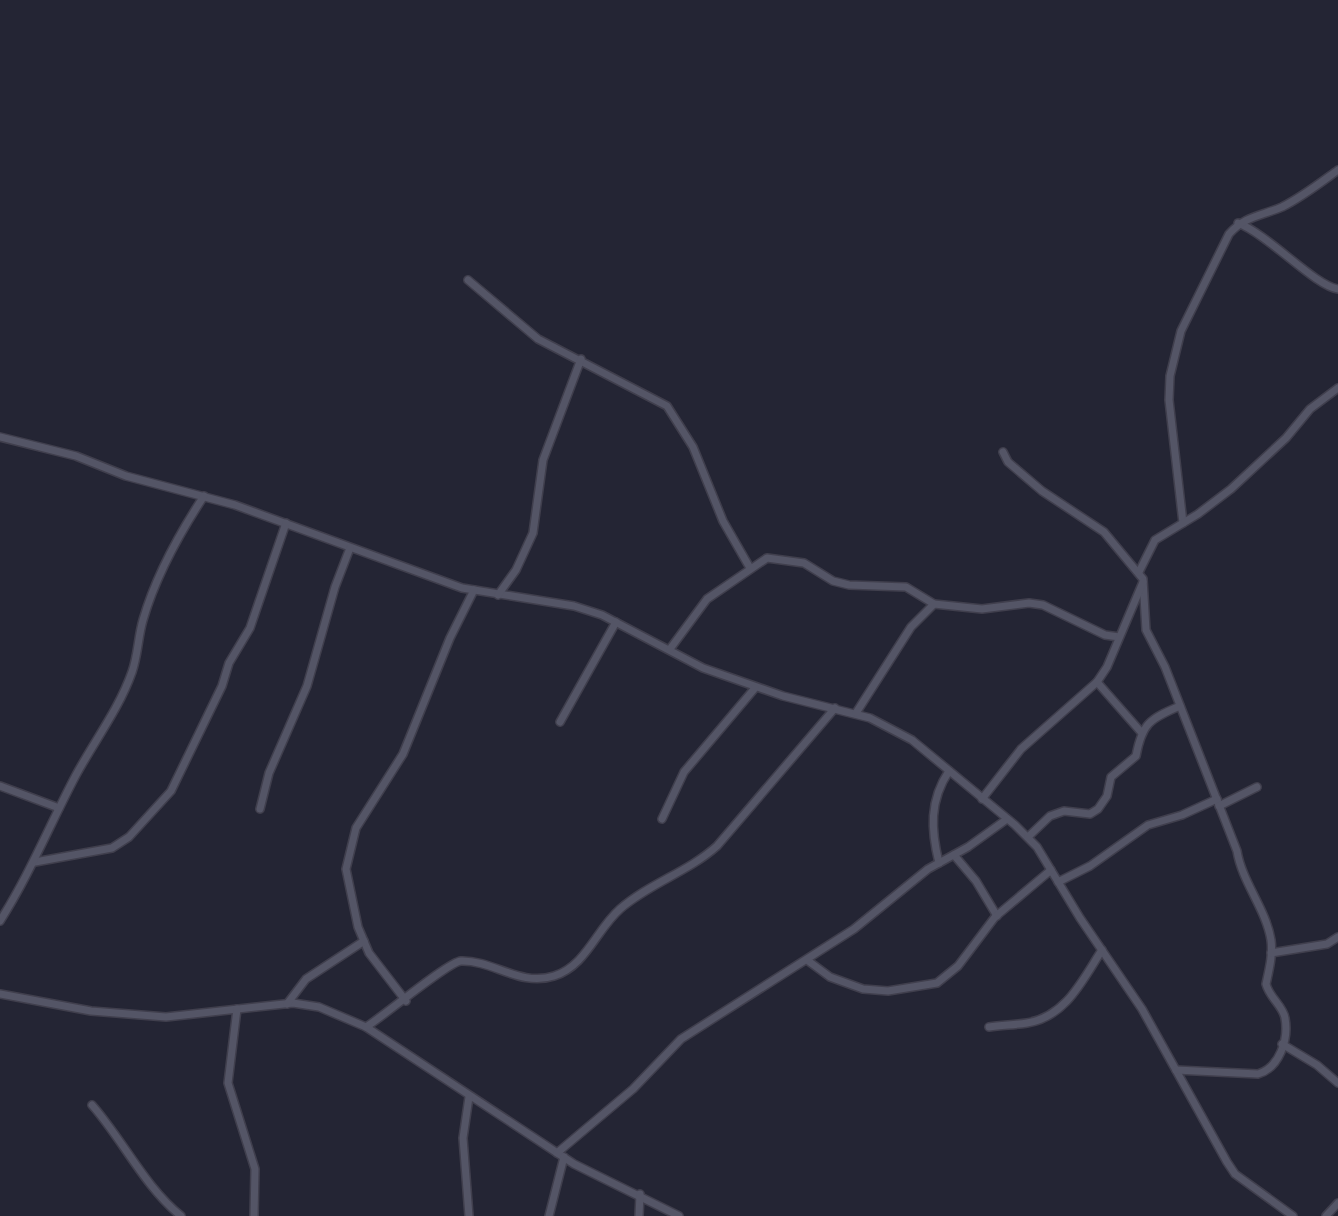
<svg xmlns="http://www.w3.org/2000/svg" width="1338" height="1216" font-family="'Work Sans',sans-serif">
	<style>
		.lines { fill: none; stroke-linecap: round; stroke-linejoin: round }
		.minor-casing { stroke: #403f4d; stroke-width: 10 }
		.minor { stroke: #545566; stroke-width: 7 }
	</style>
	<rect width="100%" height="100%" fill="#242534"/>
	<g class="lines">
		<defs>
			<g id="minor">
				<path d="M1238,223C1269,235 1315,286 1338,289"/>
				<path d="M468,280L538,339L667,406L693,447L723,521L750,568"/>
				<path d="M0,437L76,456L126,476L235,505L462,588L574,606L602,615L703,668L783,696L870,718L912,740L1015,825L1037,847L1080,918L1142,1009L1227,1162L1235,1174L1293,1216"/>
				<path d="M1003,452L1008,462L1042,491L1104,532L1143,579L1146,630L1165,667L1237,851C1242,882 1266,909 1271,940C1273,955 1269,970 1266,984C1269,997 1283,1006 1285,1018C1289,1040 1279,1068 1258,1074L1176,1070"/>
				<path d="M1183,523L1169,400L1170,376L1181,331L1229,234C1245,216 1261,216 1282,207C1302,197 1320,183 1338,170"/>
				<path d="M1139,572L1155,540L1198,514L1231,489L1286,438L1310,409L1338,388"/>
				<path d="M498,595L516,570L533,533L543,460L581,359"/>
				<path d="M670,649L707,599L767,558L804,563L833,581L849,585L906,587L934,604"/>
				<path d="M1097,682L1141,732"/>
				<path d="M856,713L911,627L934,604L982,609L1029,603L1043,605L1105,635L1119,637"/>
				<path d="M560,722L616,622"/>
				<path d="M0,786L59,808"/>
				<path d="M982,799L1021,749L1097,682L1107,667L1143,582"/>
				<path d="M1219,806L1257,787"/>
				<path d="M260,809L269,773L307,686L335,587L350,548"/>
				<path d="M662,819L684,772L755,688"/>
				<path d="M1028,837L1050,816L1064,811L1090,814L1098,809L1107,796L1111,777L1136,756C1142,724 1149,719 1180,706"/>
				<path d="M954,855L976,881L997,916"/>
				<path d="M35,862L112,848L129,837L171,791L222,686L229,663L250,628L286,523"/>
				<path d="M939,863C931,830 929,801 949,771"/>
				<path d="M1058,882L1090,866L1148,825L1182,815L1217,799"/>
				<path d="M0,921C30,874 50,824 76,775C95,740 119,709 132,672C138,655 138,637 143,620C156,575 179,534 204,496"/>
				<path d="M1271,953L1327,944L1338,937"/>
				<path d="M807,960L830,977L863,989L888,991L937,983L958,966L995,917L1051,870"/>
				<path d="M0,994L91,1011L166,1017L293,1003L319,1007L366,1027L574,1164L679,1216"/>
				<path d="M406,1001L369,953L358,927L346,869L356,828L403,754L450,638L474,590"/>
				<path d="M287,1004L306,979L364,941"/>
				<path d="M237,1009L228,1083L255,1169L254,1216"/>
				<path d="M366,1027C384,1016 448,962 461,961C493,960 520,987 554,976C586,966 596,930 620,909C650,883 688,872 717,846L835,708"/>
				<path d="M989,1027C1002,1025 1015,1025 1027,1023C1066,1017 1083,979 1102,950"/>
				<path d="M1282,1044L1317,1065L1338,1083"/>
				<path d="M92,1105C123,1140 144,1186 181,1216"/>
				<path d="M557,1153L633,1089L681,1039L854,929L928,869L968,847L1007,819"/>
				<path d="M469,1216L463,1138L469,1097"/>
				<path d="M549,1216L564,1157"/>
				<path d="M639,1216L640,1194"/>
				<path d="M1326,1216L1338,1203"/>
			</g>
		</defs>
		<use href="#minor" class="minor-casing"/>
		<use href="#minor" class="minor"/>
	</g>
</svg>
